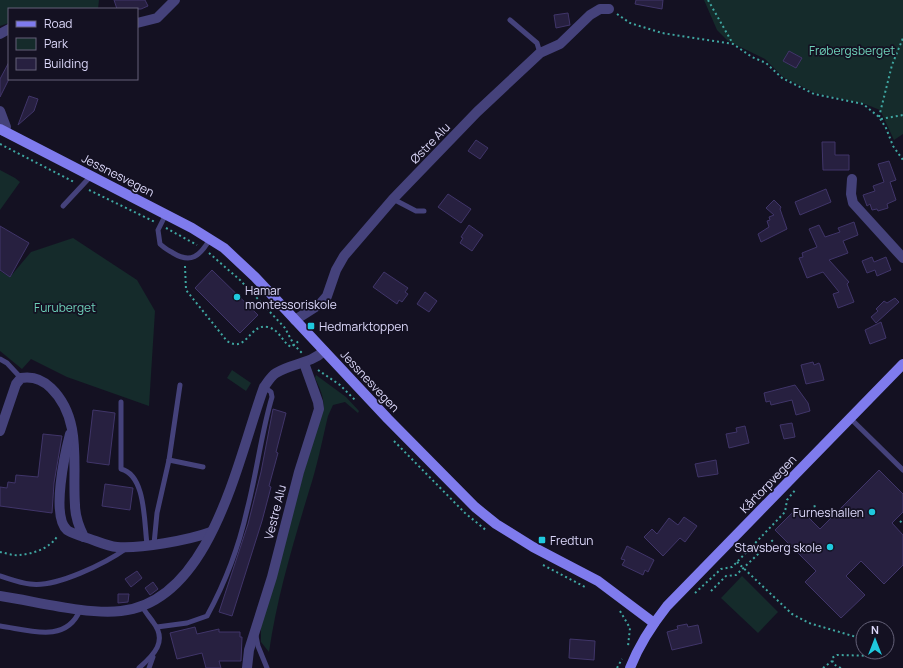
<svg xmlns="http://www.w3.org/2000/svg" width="903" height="668" font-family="Manrope,sans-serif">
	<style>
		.green { fill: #152b2b }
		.building { fill: #272040; stroke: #403569 }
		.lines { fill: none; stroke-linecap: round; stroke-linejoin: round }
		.path { stroke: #3fa6a1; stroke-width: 2; stroke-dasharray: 2 3; stroke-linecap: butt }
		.service { stroke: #45427b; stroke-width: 5 }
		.minor { stroke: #45427b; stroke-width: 10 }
		.secondary { stroke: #7f7bed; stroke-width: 10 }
		.poi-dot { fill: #1fc9de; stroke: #141122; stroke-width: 1.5 }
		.labels { text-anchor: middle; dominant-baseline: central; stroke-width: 3.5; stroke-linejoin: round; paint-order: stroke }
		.park-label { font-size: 12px; fill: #6dd0b8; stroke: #141122 }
		.street-label { font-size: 12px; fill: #dcd8fa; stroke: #141122 }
		.poi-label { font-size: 12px; fill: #dcd8fa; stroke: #141122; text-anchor: start }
	</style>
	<rect width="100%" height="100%" fill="#141122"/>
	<g class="green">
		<path d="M0,0H99L98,9H9V23L0,26Z"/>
		<path d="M704,0H903V134L894,140L880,110L865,104L815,93L783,77L765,59L728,41L717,30Z"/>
		<path d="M0,170L15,178L20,182L0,210Z"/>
		<path d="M73,238L137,280L155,311L149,406L67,377L31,359L22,369L0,351V271L10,277L31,252Z"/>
		<path d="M232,370L251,383L246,391L227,378Z"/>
		<path d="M316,375L346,397L359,411L358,413L345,402L333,405L328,416C322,441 317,467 309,491C293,544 277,597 269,652L261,642V624L316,429C326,406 326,401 315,378Z"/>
		<path d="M742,576L778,612L758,633L721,598Z"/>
	</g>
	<g class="building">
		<path d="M114,0H145L148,6L141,9H117Z"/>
		<path d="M636,0H663L662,9L635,4Z"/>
		<path d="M568,13L570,25L556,28L554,15Z"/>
		<path d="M789,51L802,58L796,68L783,61Z"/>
		<path d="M9,62V79L0,97V79Z"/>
		<path d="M29,96L38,99L34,111L18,125Z"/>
		<path d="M476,140L488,148L480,159L468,151Z"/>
		<path d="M822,142H835V155H849V170H823Z"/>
		<path d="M889,161L896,180L890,182L896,200L887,204L888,208L878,211L877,209L872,210L870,204L867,206L863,195L875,191L873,186L884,182L878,164Z"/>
		<path d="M826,189L831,202L800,215L795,202Z"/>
		<path d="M448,194L471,209L461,223L438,207Z"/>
		<path d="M774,200L781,207L780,209L787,229L761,242L758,234L769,227L767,221L770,220L769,217L774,215L766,208Z"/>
		<path d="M854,222L858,235L843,241L848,253L829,260L849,282L847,284L854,302L838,308L833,294L839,292L823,272L807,278L799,258L803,257L802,253L817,247L809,229L819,225L825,237L840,232L838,228Z"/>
		<path d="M469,225L483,235L472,251L460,243L463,238L461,237Z"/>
		<path d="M0,226L29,243L10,277L0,270Z"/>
		<path d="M872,257L874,262L886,257L891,270L877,276L875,270L867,273L862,261Z"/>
		<path d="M212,270L258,315L240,333L195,288Z"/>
		<path d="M384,272L408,288L405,292L408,294L402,302L399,300L397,304L373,287Z"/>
		<path d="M425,292L437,301L429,312L417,304Z"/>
		<path d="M895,298L899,302L876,323L871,317L878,311L876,309L884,301L887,303Z"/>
		<path d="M881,322L886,338L870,344L865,330Z"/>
		<path d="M813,362L814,365L819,363L820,365L824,380L806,384L801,365Z"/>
		<path d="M795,385L808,403L810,411L796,415L792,400L771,405L770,401L766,402L764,393Z"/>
		<path d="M273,409L286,413L276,452L278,453L269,486L271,487L262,521L232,616L219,612L248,524L261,472Z"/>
		<path d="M93,410L115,413L109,465L87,462Z"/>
		<path d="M792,423L795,437L784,439L780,425Z"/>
		<path d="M745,426L749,443L729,448L726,434L737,432L736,428Z"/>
		<path d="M43,434L62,436L54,483L52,513L0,506V487L7,488L8,482L15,483L16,475L38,477Z"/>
		<path d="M716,460L718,474L698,477L695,464Z"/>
		<path d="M879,470L903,494V512L892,523L903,535V565L884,584L861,561L846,576L865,595L841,618L805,582L816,571L775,530L798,507L820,529Z"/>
		<path d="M105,484L133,488L130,510L102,506Z"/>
		<path d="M684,517L697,526L685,542L680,538L663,556L644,537L652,529L657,534L669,518L678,525Z"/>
		<path d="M627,546L654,560L648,572L645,570L643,575L622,565L625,560L621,559Z"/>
		<path d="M137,571L142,578L131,587L125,579Z"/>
		<path d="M153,582L158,589L150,595L145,588Z"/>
		<path d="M118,594H129L128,602L118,603Z"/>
		<path d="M687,624L688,627L698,625L702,643L672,650L667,632L678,629L677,626Z"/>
		<path d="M195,627L197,634L219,629V632H240V637H242L241,661H219L221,668H206L202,653L177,659L170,633Z"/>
		<path d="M570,639L595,641L594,660L569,658Z"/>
	</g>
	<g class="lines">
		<g class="path">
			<path d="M708,0L733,44"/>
			<path d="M617,14L630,23L662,33L733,44L752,57L766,63L782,78L814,94L863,104L879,117L886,128L893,146L903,160"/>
			<path d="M879,117L892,65L903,38"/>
			<path d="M881,119L903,115"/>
			<path d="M0,144L74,182"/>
			<path d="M89,190L155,222"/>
			<path d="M166,228L197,245"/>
			<path d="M209,253L240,280L285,328L294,345L302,353"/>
			<path d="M185,266L186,290L227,341C247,354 249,323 268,327C280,330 282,342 291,347L300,340"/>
			<path d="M318,370L340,385L355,400"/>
			<path d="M394,441L465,513L487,531"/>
			<path d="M812,511L815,508L814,504"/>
			<path d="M900,521L903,524"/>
			<path d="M0,552C6,553 13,556 19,555C33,554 51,548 58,535"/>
			<path d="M737,562L792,614L809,623L863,639"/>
			<path d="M543,565L587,588"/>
			<path d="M711,591L726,576L736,575L774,539"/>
			<path d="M695,593L721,569L732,567L737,562L785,512L787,500L796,489"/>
			<path d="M620,611L630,628L628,646"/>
			<path d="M617,668L622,659"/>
			<path d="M823,668L832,661"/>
			<path d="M841,668C836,666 832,664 832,658L837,655L879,656L883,652"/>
		</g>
		<g class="service">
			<path d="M510,20L537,43L540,53"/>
			<path d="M393,199L416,211H424"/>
			<path d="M63,206L91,176"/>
			<path d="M166,214L158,230L160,244C164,248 168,250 173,253C191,264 200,256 210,239"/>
			<path d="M0,359L7,363L21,378"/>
			<path d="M121,402V469C146,475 144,523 147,544"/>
			<path d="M850,418L903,470"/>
			<path d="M169,460L203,467"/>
			<path d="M154,544L157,513L169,460L180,385"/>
			<path d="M0,576C10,579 20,583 30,584C56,588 106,563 127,548"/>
			<path d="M0,626C29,630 66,644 80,610"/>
			<path d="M157,627L187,623L207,616C225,583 239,546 247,510C257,472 261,434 272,397L271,392L264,387"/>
			<path d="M256,636L258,646L267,668"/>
			<path d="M139,668C154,655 168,641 153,622C149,616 145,612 142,606"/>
			<path d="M149,668L153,657"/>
		</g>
		<g class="minor">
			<path d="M137,23L157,18L175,0"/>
			<path d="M0,34L9,29"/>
			<path d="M0,111L6,127L4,131"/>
			<path d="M852,179L851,194L853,203L903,258"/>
			<path d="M295,320L320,304L327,296L336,270L344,256L393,199L477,112L540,53L560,44L590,15L600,9H609"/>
			<path d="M0,431L16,384L21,378C33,376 42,379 51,388C83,419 72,466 75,505C75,517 79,527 84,537C95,540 106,546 117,547C140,549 189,540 211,532"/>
			<path d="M70,434C65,453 51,516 67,530C71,533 79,535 84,537"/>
			<path d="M0,596C35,601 86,615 121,611C212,601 238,457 264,387C267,383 271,376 276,373C292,363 310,364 324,351"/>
			<path d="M247,668L249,650L272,577L299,472L319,409L318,402L304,363"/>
		</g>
		<g class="secondary">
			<path d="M0,129L192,228L224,248L255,277L388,419L475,507L496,524L533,547L598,581L654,623"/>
			<path d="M630,668C639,645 652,625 667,606L903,364"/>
		</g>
	</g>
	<g class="poi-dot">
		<circle cx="237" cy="297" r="4"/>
		<rect x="307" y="322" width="8" height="8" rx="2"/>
		<circle cx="872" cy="512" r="4"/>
		<rect x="538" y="536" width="8" height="8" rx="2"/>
		<circle cx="830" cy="547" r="4"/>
	</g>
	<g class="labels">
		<g class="park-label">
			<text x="852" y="50">Frøbergsberget</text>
			<text x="65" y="307">Furuberget</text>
		</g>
		<g class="street-label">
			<text transform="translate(430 143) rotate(-46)">Østre Alu</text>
			<text transform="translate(118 175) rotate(27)">Jessnesvegen</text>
			<text transform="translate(370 381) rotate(47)">Jessnesvegen</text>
			<text transform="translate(768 484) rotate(-46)">Kårtorpvegen</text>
			<text transform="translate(275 512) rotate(-76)">Vestre Alu</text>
		</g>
		<g class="poi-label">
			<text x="245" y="290">Hamar<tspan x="245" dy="14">montessoriskole</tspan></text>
			<text x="319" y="326">Hedmarktoppen</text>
			<text x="864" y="512" text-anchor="end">Furneshallen</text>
			<text x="550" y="540">Fredtun</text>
			<text x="822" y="547" text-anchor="end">Stavsberg skole</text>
		</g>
	</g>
	<rect x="8" y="8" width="130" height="72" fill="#141122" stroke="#646178"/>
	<rect x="16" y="21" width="20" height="6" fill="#7f7bed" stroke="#646178"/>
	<text x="44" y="28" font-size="12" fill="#dcd8fa">Road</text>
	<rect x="16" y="38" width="20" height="12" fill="#152b2b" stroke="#646178"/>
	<text x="44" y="48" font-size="12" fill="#dcd8fa">Park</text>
	<rect x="16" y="58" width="20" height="12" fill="#272040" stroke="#646178"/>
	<text x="44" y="68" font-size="12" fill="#dcd8fa">Building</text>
	<g transform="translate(875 640)"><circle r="19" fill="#141122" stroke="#646178"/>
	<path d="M0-3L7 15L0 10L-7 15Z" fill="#1fc9de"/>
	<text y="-6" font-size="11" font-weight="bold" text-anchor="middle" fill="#dcd8fa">N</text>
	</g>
</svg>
